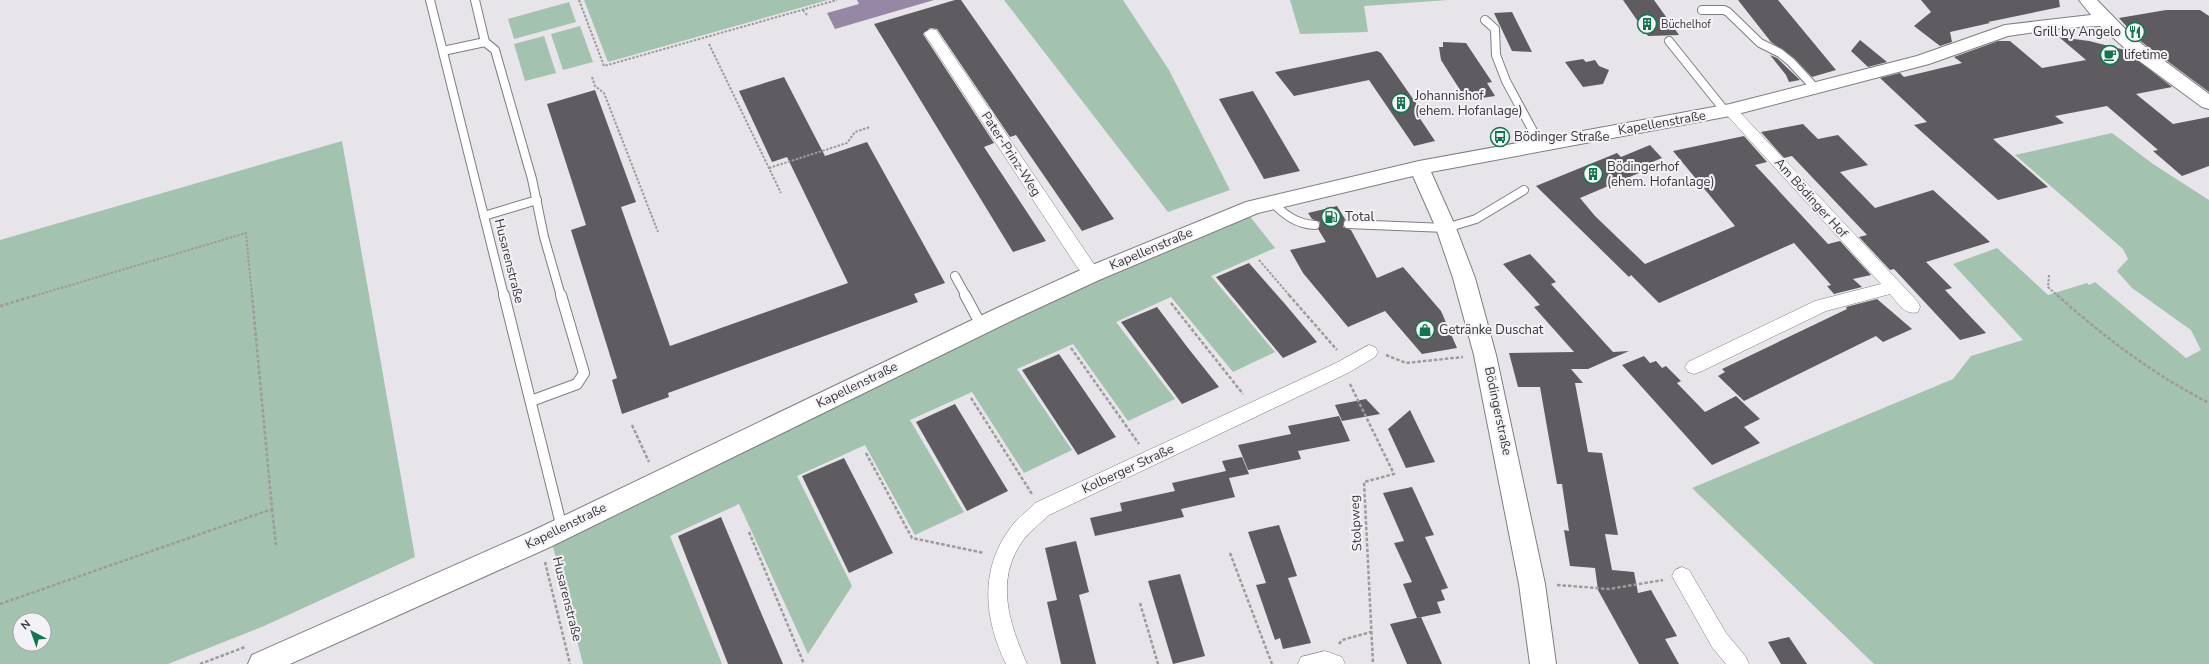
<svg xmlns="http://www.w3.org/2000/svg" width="2209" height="664" font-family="'Nunito Sans',sans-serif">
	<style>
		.green { fill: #a3c2b0; fill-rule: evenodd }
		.water { fill: #9688a5 }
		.building { fill: #5e5c60 }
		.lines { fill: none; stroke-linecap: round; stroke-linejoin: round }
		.lane-far1-casing { stroke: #7f7d81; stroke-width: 10 }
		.lane-casing { stroke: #7f7d81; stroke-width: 12 }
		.street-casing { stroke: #7f7d81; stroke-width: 1 }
		.secondary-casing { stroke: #7f7d81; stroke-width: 2 }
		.path-far1 { stroke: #9d9b9e; stroke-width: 2; stroke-dasharray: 2.5 1.5; stroke-linecap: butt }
		.path { stroke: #9d9b9e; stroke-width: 2.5; stroke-dasharray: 3.5 2; stroke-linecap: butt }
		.lane-far1 { stroke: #fff; stroke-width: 8 }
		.lane { stroke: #fff; stroke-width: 10 }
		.street { fill: #fff; fill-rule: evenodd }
		.secondary { fill: #fff; fill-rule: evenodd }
		.labels { text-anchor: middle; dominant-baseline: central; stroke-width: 4; stroke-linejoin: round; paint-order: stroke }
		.far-poi-label { font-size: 11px; fill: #383739; stroke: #f4f2f7; text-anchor: start }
		.poi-label { font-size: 13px; fill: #383739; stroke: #f4f2f7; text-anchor: start }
		.street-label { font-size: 13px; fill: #383739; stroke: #f4f2f7 }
	</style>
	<rect width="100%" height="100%" fill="#e7e5e9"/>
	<g class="green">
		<path d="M584,0H828L608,62Z"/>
		<path d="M1004,0H1123L1169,70L1230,190L1168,212Z"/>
		<path d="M1290,0H1448L1364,6L1368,32L1300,34Z"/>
		<path d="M569,2L576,22L514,39L508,19Z"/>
		<path d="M580,26L593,62L563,70L551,34Z"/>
		<path d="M544,36L556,73L525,81L514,44Z"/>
		<path d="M2112,133L2153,164L2209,200V664H1874L1692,488L1953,379L1971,356L2023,340L1953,264L1997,248L2048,295L2087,283L2089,285L2095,282L2186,358L2201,350L2191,330L2132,288L2117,271L2128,259L2123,249L2015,155Z"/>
		<path d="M342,141L415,557L264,626L168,664H0V240ZM20,620H44V644H20Z"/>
		<path d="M1248,214L1275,248L1211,276L1275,352L1233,372L1171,297L1116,322L1175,399L1128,421L1073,344L1017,369L1072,450L1024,473L972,392L910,420L964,512L915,535L865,445L797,476L852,586L808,654L739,504L670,536L722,664H583L551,539L1096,280Z"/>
	</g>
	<path class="water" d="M857,0H934L835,29L827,13L859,4Z"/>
	<g class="building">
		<path d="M955,0H961L1114,219L1082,231L1016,135L1010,137L937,29L930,28L923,34L994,143L984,147L1046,241L1013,252L874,24Z"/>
		<path d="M1623,0H1654L1679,35L1648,36Z"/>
		<path d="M1738,0H1778L1836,70L1812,77L1794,58L1771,42Z"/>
		<path d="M1921,0H2059L2060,7L1988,22L1990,23L1950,32L1952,42L1940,46L1914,26L1931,12Z"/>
		<path d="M2166,10H2200L2209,16V92L2139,40L2119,18Z"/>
		<path d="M1512,12L1532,52L1512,51L1494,13Z"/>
		<path d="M2059,37L2089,41L2125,50L2172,87L2136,94L2173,124L2209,117V166L2182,176L2153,151L2158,150L2107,106L2055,116L2064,123L1993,139L2048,187L1998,200L1914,125L1927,122L1880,78L1900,73L1904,77L1962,63L1954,57L1998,41H2010L2042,68L2086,60Z"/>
		<path d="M1860,40L1887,62L1868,67L1851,51Z"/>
		<path d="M1443,42L1466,43L1492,82L1487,83L1495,96L1469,100L1465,93H1462L1441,60L1439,47H1443Z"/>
		<path d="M1377,51L1381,53L1425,116L1419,117L1435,141L1414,146L1369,80L1294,96L1275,72Z"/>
		<path d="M1770,55L1777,58L1800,80L1789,82L1786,75Z"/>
		<path d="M1583,59L1586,62L1595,60L1599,66L1609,70L1603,84L1583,87L1565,62Z"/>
		<path d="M784,77L825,156L867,142L945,283L914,294L918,302L668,393L669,397L622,414L612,380L617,378L571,230L586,225L547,104L595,90L636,202L621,207L670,346L848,283L787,157L772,162L739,91Z"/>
		<path d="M1253,91L1300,171L1264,179L1219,99Z"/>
		<path d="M1803,124L1818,139L1838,135L1868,165L1840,172L1875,208L1933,190L1990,242L1926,262L1952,288L1945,290L1986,333L1960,340L1894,269L1890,270L1859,237L1867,235L1792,156L1784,158L1761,132Z"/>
		<path d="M1744,136L1767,162L1755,165L1828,244L1840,241L1871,275L1853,279L1862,287L1834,294L1827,286L1831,285L1794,243L1659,303L1631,275L1629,277L1536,186L1617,153L1621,157L1650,145L1662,158L1635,169L1639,173L1580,198L1595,216L1645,264L1735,226L1673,151Z"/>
		<path d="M1337,206L1345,219L1343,227L1351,230L1377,278L1403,267L1441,311L1457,348L1422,354L1385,311L1348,327L1303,273L1290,250L1326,242L1318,229L1320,222L1312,219L1308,213Z"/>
		<path d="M1530,254L1556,282L1551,284L1613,352L1629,351L1588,369H1571L1583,383H1575L1588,452L1602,453L1618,535L1605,534L1612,570L1634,572L1638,593L1651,590L1677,636L1665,639L1679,664H1639L1598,590L1595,568L1570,566L1564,530L1569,531L1562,484H1557L1540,387H1518L1509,353L1574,352L1534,307L1540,305L1503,264Z"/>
		<path d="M1249,263L1285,304L1317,342L1283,358L1216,277Z"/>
		<path d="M1877,299L1912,329L1883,342L1876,336L1744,401L1718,376L1725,372L1722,369L1847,309L1846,307Z"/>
		<path d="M1157,307L1188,348L1219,387L1182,404L1121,322Z"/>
		<path d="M1059,354L1116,437L1078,455L1022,370Z"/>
		<path d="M1644,356L1650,363L1656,361L1662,368L1666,366L1681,381L1677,383L1705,412L1736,396L1760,419L1744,427L1760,443L1712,465L1622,365Z"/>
		<path d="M1366,399L1380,414L1342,421L1335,405Z"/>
		<path d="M955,404L1008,491L967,511L916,422Z"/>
		<path d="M1410,410L1435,462L1406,468L1388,429Z"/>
		<path d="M1339,416L1350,441L1298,451L1301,459L1248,470L1238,445L1291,434L1288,426Z"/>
		<path d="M1242,457L1249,474L1229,478L1235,497L1181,509L1184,517L1095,536L1090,518L1122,511L1120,503L1175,491L1172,483L1226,471L1222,461Z"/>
		<path d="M844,458L893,553L849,573L802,476Z"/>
		<path d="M1412,487L1434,535L1425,537L1448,588L1441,590L1445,600L1437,602L1441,613L1417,618L1403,584L1412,582L1394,543L1404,541L1383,493Z"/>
		<path d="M721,517L759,608L783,664H728L678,536Z"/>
		<path d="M1279,525L1297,576L1288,578L1311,643L1283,649L1280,638L1275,640L1256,585L1266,583L1248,532Z"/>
		<path d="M1076,541L1089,592L1079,595L1096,664H1061L1047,602L1057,600L1045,548Z"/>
		<path d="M1180,574L1205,656L1173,664L1148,581Z"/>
		<path d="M1421,617L1433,644L1442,664H1407L1390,624Z"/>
		<path d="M1789,637L1807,664H1781L1768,642Z"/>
	</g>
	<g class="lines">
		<defs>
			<g id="lane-far1">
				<path d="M430,0L504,296"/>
				<path d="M475,0L485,42"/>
				<path d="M1702,10H1724L1728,12L1760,43L1780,53L1791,62L1816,89"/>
				<path d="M1485,20L1495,29L1496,55L1506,81L1540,144"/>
				<path d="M1669,41L1725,111"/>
				<path d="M443,51L485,42L495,50L532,179L544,237L561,296"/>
				<path d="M1272,202C1285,215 1296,224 1315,225"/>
				<path d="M484,216L537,200"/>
				<path d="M1348,224L1446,228L1476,219L1524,190"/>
				<path d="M955,276L966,296"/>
			</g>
			<g id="lane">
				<path d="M504,295L562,528"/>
				<path d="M965,295L981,325"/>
				<path d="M531,401L577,384L584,373L561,295"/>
			</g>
			<g id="street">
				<path d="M931,29L936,30L1098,270L1100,274L1098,278C1087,282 1084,275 1077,267L924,33Z"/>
				<path d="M1730,105L1735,107L1918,302L1920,307L1918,312C1905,316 1898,303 1890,294L1826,311L1700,372L1694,374L1688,372L1685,367L1688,362L1815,301L1881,284L1725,113L1723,110L1725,107Z"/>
				<path d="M1369,345L1375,347L1378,352L1375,357L1348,373L1049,515C1041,523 1031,530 1024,539C994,579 1009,623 1027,664H1006C984,619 979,569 1011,527C1017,518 1028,511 1035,503L1336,363Z"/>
				<path d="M1682,567L1689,570L1726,633L1746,657L1749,664H1726L1712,647L1672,576L1675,570Z"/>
				<path d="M1325,651L1342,657L1345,664H1298L1301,657Z"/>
			</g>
			<path id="secondary" d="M2079,0H2097L2135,39L2209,94V109L2202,107L2138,60L2100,26L2062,28L2008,36L1929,64L1730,116L1431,172L1456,228L1475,278L1496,355L1545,584L1556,664H1530L1519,584L1474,355L1453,278L1436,228L1413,176L1258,213L1099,280L1013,320L548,548L290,664H248L252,655L530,532L997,308L1085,268L1246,202L1419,161L1730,104L1917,56L2005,25L2091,15Z"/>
		</defs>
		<use href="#lane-far1" class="lane-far1-casing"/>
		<use href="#lane" class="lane-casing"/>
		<use href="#street" class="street-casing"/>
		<use href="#secondary" class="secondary-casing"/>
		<g class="path-far1">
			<path d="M579,0L604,66L837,0"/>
			<path d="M803,10L807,15"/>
			<path d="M709,44L781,193"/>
			<path d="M592,77L595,86L604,93L658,232"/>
			<path d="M769,168L847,143L855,132L870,127"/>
			<path d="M1259,260L1290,296"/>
			<path d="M2049,275L2048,287L2058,296"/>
			<path d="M34,296L246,233L252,296"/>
		</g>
		<g class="path">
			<path d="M1289,295L1337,350"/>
			<path d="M2057,295C2104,337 2153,374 2209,403"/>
			<path d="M1171,303L1243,394"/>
			<path d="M0,306L37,295"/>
			<path d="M1071,348L1139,444"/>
			<path d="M1386,355L1406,363L1463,357"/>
			<path d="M1350,384L1394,474L1364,482L1373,664"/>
			<path d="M971,398L1032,494"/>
			<path d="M632,425L649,462"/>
			<path d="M866,453L912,538L984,553"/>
			<path d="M272,509L276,545"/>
			<path d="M749,532L804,664"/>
			<path d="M1230,553L1272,664"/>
			<path d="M545,562L570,664"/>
			<path d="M1557,585L1609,589L1663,580"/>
			<path d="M1140,603L1158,664"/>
			<path d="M0,604L272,509L252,295"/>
			<path d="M1339,644L1342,640L1371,632"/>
			<path d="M200,664L245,647"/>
		</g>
		<use href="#lane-far1" class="lane-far1"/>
		<use href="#lane" class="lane"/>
		<use href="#street" class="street"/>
		<use href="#secondary" class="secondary"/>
	</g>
	<defs>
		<symbol id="building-ring" viewBox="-11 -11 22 22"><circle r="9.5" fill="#f4f2f7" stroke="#11754d" stroke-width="1.5"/><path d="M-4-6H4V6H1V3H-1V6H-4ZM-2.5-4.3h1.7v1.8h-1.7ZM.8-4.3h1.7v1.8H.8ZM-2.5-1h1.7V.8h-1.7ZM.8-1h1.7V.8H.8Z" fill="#11754d"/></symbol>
		<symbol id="restaurant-ring" viewBox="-11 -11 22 22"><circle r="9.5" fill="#f4f2f7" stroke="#11754d" stroke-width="1.5"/><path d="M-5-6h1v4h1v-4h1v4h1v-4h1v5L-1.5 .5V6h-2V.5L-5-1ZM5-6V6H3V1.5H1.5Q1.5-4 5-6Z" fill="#11754d"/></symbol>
		<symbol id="cafe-ring" viewBox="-11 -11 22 22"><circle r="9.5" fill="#f4f2f7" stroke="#11754d" stroke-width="1.5"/><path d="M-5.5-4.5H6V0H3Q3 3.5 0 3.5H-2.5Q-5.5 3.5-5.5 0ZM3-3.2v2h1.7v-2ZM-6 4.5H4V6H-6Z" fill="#11754d"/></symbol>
		<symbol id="bus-ring" viewBox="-11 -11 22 22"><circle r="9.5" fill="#f4f2f7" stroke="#11754d" stroke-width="1.5"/><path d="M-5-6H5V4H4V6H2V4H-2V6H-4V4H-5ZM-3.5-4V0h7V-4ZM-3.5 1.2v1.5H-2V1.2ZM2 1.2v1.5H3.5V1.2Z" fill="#11754d"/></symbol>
		<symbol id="fuel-ring" viewBox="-11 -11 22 22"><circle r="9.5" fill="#f4f2f7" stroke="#11754d" stroke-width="1.5"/><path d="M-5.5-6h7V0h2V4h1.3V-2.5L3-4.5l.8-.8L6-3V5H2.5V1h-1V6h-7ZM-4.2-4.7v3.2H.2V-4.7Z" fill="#11754d"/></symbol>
		<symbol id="shop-ring" viewBox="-11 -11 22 22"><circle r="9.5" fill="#f4f2f7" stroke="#11754d" stroke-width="1.5"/><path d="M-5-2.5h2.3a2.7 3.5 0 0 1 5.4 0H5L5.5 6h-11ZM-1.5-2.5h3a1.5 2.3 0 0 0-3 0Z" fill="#11754d"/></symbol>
	</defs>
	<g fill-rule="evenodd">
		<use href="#building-ring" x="1636" y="13" width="22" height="22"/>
		<use href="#restaurant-ring" x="2124" y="21" width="22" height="22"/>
		<use href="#cafe-ring" x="2099" y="44" width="22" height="22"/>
		<use href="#building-ring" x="1390" y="92" width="22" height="22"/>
		<use href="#bus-ring" x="1489" y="126" width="22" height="22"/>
		<use href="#building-ring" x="1582" y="163" width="22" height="22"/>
		<use href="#fuel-ring" x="1320" y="206" width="22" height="22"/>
		<use href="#shop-ring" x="1414" y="319" width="22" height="22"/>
	</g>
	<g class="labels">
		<g class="far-poi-label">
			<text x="1661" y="24">Büchelhof</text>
		</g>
		<g class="poi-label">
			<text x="2121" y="32" text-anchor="end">Grill by Angelo</text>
			<text x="2124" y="55">lifetime</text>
			<text x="1415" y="96">Johannishof<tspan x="1415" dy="15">(ehem. Hofanlage)</tspan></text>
			<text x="1514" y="137">Bödinger Straße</text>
			<text x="1607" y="167">Bödingerhof<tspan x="1607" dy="15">(ehem. Hofanlage)</tspan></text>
			<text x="1345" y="217">Total</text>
			<text x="1439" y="330">Getränke Duschat</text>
		</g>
		<g class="street-label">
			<text transform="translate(1662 123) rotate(-10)">Kapellenstraße</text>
			<text transform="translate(1011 154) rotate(57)">Pater-Prinz-Weg</text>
			<text transform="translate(1811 198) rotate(48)">Am Bödinger Hof</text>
			<text transform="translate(1151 249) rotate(-23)">Kapellenstraße</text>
			<text transform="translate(509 261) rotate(76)">Husarenstraße</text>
			<text transform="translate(857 385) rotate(-26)">Kapellenstraße</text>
			<text transform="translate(1498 411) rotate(78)">Bödingerstraße</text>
			<text transform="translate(1128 469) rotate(-25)">Kolberger Straße</text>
			<text transform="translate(1356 523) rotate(-93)">Stolpweg</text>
			<text transform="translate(566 526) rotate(-26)">Kapellenstraße</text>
			<text transform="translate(567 599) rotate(76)">Husarenstraße</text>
		</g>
	</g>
	<g transform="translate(32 632) rotate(319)"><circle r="19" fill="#f4f2f7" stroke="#a9a7ab"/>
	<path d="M0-3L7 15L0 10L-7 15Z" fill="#11754d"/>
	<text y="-6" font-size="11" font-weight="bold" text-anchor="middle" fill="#383739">N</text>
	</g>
</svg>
